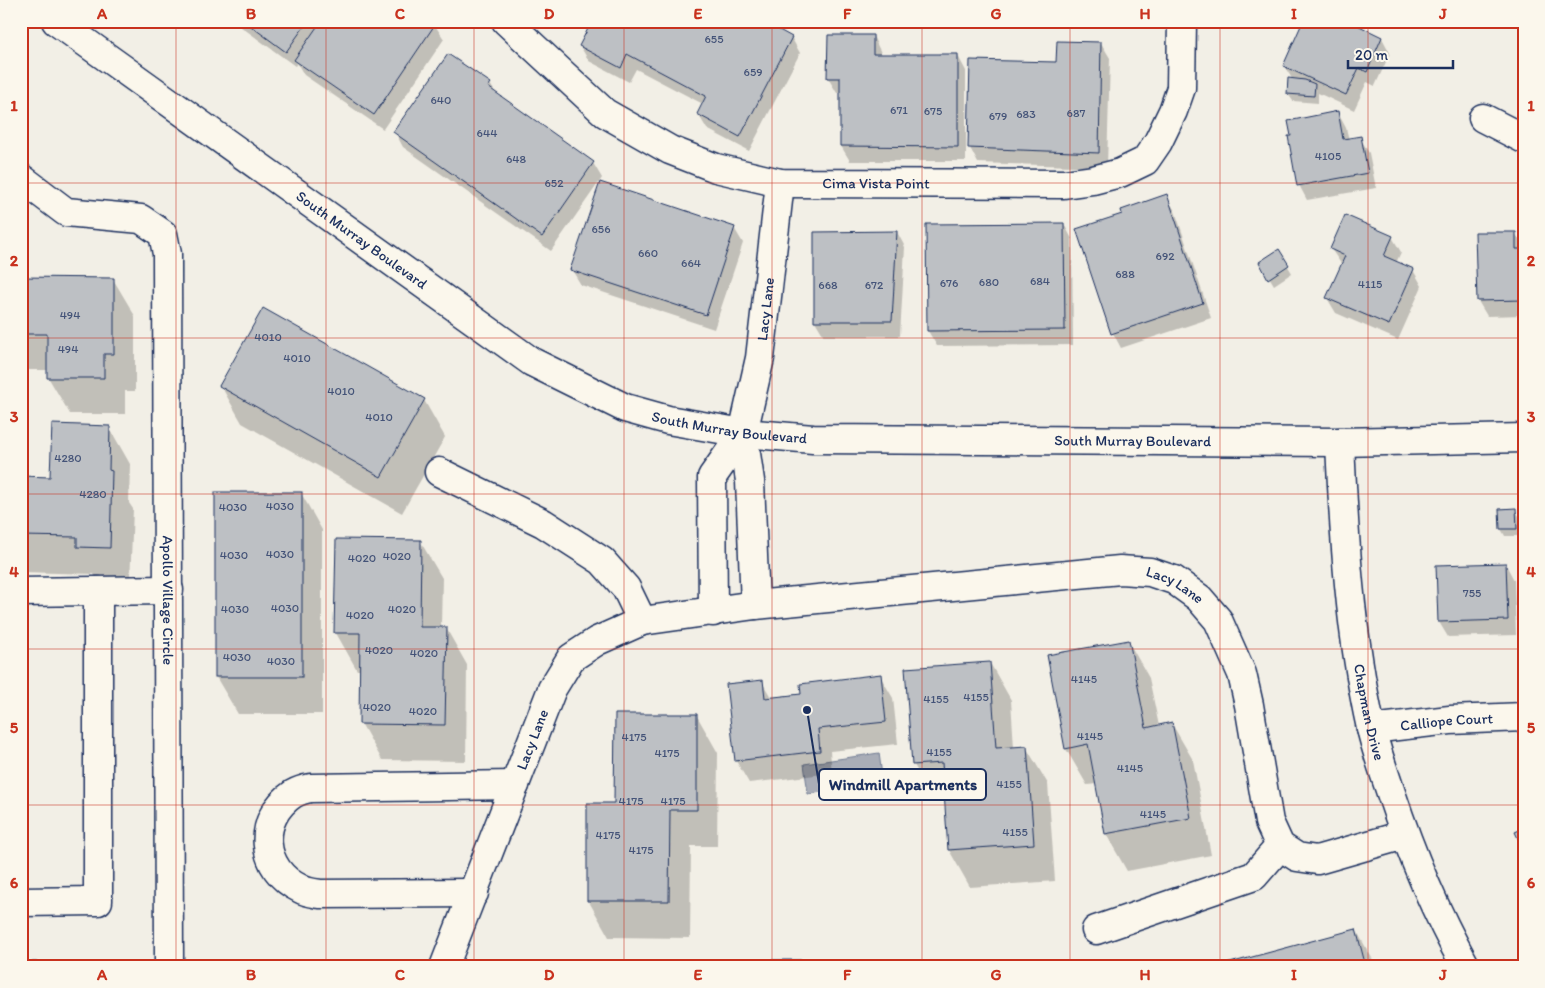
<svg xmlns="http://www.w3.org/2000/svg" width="1545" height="988" font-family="Itim,sans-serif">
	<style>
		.water { fill: #a9adb7; stroke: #707b93 }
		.shadow { fill: #0003 }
		.building { fill: #bdc0c4; stroke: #1b2f5e }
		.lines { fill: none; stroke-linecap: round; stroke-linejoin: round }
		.minor-casing { stroke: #1b2f5e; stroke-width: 31 }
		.major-casing { stroke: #1b2f5e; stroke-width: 31 }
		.minor { stroke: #fbf7ec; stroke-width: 28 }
		.major { stroke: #fbf7ec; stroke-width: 28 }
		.grid { fill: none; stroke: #c8321e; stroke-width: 1; stroke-opacity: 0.55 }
		.labels { text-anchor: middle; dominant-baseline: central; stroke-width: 4.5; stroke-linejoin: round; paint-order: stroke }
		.number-label { font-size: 12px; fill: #445378 }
		.street-label { font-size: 15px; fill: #1b2f5e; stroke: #fbf7ec }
		.leader { fill: none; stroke: #1b2f5e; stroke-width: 2 }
		.callout-dot { fill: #1b2f5e; stroke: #fbf7ec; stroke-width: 2 }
		.callout { fill: #fbf7ec; stroke: #1b2f5e; stroke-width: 2 }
		.callout-label { font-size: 16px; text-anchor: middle; font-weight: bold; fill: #1b2f5e }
		.neatline { fill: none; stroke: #c8321e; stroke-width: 2 }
		.grid-label { font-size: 16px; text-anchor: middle; font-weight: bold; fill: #c8321e }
	</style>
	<rect width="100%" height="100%" fill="#f2efe6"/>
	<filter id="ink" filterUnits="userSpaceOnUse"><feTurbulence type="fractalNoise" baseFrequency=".02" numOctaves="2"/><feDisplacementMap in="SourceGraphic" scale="10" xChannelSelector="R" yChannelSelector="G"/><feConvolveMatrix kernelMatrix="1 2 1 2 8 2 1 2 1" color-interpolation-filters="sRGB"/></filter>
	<g filter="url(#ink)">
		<path class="water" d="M879,753L883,783L808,794L804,764Z"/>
		<g class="shadow">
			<path d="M233,21H432L444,39L383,129L304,75L297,63L295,66Z"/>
			<path d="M579,21H760L791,37L800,53L749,151L707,129L698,114L703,104L636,69L629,82L589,61L580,46L590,27Z"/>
			<path d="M829,36H873L882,55L958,56L966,71V161H850L841,146V93H837L828,78Z"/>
			<path d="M1382,38L1390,53L1375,86L1367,82L1354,110L1318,93V103L1293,101L1288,94L1293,80L1284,66Z"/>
			<path d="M1101,43L1110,58L1107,167L978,163L970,148L971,61L1057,63Z"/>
			<path d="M490,84L495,92L593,163L602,178L551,251L403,147L395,132Z"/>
			<path d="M1338,113L1346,128L1349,140L1360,138L1369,153L1376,188L1307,200L1299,185Z"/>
			<path d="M1166,196L1175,211L1211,318L1121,348L1113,333L1124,215Z"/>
			<path d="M1064,224L1072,239L1073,345L937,346L928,331L927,225Z"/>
			<path d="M734,228L743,243L714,329L581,285L572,270Z"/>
			<path d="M897,232L905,247L900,336H824L815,321Z"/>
			<path d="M1515,233L1524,247V315L1487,316L1478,301Z"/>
			<path d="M1392,237L1401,252L1396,263L1413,270L1422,286L1398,340L1336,313L1327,298L1342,265L1331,249Z"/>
			<path d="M1279,251L1292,273L1274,285L1260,262Z"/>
			<path d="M21,279H113L135,316V391H125V414H70L48,377V370H21Z"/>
			<path d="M221,386L424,400L445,437L402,513L242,423Z"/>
			<path d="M109,427L130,464L129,503L133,509L130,584L99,583L94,574L21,572V477L51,478Z"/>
			<path d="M301,493L322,530V714H238L216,677Z"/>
			<path d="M1515,510L1520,517V536H1505L1501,529Z"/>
			<path d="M420,541L442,578L441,628H446L467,665L466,761L382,760L361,723V670H357L336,633Z"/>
			<path d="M1506,565L1514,580L1516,635L1448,637L1439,622Z"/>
			<path d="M1128,641L1149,678L1159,726L1172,724L1193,760L1211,855L1127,871L1106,834L1097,784L1087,785L1066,749Z"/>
			<path d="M990,663L1011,700L1014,748L1026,747L1048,784L1055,881L970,887L949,850L946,801H935L914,765Z"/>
			<path d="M880,676L893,698L898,744L830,751L832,773L749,783L736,761L728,686L762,682L772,699L802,695Z"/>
			<path d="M697,716L718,753L717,846H691L690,938L609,937L588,900L615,804Z"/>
			<path d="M1356,930L1377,967H1219Z"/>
		</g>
		<g class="building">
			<path d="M244,21H308L286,52Z"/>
			<path d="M321,21H434L436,23L374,115L294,60Z"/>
			<path d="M592,21H763L792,37L740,137L697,114L706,96L627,54L621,68L579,46Z"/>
			<path d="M1303,21H1349L1382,37L1367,72L1359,68L1346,95L1283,66Z"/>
			<path d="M828,35H873V54H958V147L840,146V78H827Z"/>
			<path d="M1057,41L1101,42L1099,153L968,148L970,60L1056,62Z"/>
			<path d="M448,54L491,83L488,87L594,162L542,237L393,132Z"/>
			<path d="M1288,78L1305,80L1315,84L1314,96L1287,94Z"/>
			<path d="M1338,111L1343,139L1361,136L1368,173L1297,186L1288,136H1291L1288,121Z"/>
			<path d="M600,182L735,227L706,315L570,270Z"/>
			<path d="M1167,194L1203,303L1111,334L1076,229L1122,214L1121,210Z"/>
			<path d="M1345,215L1393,236L1384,256L1414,269L1389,325L1326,298L1345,256L1330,249Z"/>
			<path d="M1064,223L1065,330L927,331L926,224Z"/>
			<path d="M897,231L892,321H814V232Z"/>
			<path d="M1475,232H1516V249H1524V300L1477,301Z"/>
			<path d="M1279,249L1289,265L1268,279L1259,262Z"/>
			<path d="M21,277L114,278V354H104V378H47V334H21Z"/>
			<path d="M263,308L425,399L381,477L219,386Z"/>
			<path d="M52,424L110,426L109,470L112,471L110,548L77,547V537L21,536V476L50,477Z"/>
			<rect x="215" y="492" width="87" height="185"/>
			<path d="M1516,508L1517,529H1500L1499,509Z"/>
			<path d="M336,539L421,540L420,627H447L445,725L359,724L360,633H334Z"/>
			<path d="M1506,563L1508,620L1438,622L1436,565Z"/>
			<path d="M1129,640L1146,728L1172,722L1191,818L1105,834L1088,744L1065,749L1047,655Z"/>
			<path d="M990,662L996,748L1027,746L1034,844L948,850L942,763L912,765L905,668Z"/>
			<path d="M881,674L886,722L818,729L820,751L735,761L726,684L763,680L765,698L801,694L800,684Z"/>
			<path d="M615,714H697V810H670L669,901H587V803H614Z"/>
			<path d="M1524,828V851L1515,832Z"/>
			<path d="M1356,929L1366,967H1215Z"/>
			<rect x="736" y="960" width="80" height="7"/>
			<path d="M21,962H37L36,967H21Z"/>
		</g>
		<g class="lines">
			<defs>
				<g id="minor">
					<path id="s1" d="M506,21L605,113L670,150L716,168L780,183L1064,184L1093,180L1120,173L1145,161L1158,142L1173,111L1181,88L1182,21"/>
					<path d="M1483,118L1524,139"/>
					<path id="s2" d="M21,178L66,212L141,219L163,234L167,254L169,967"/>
					<path d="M743,433L750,481L755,605"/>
					<path id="s3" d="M1340,442C1344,538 1350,634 1371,728C1376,750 1384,772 1391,793C1411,854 1435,911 1466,967"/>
					<path d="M439,472L543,523L602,561L626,588L642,621"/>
					<path d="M21,592L169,590"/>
					<path id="s4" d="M713,612L712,477L743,433L760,358L780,183"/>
					<path id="s5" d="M1371,729L1450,720L1524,717"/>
					<path d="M474,893L320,894C314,893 306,892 301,889C260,870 256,819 293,794C298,791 305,789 311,788L515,785"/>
					<path d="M21,902L98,901V591"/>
					<path d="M1096,930L1254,876L1280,846"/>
					<path id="s6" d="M444,967L552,689L571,658L597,641L642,621L755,605L1120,570L1150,572L1174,580L1199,598L1218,620L1242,674L1249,705L1269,822L1280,846L1297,857L1317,860L1404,835"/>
				</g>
				<g id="major">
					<path id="s7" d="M56,21L532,362L625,408L668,420L743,433L813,439L1340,442L1524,438"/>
				</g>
			</defs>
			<use href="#minor" class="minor-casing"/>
			<use href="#major" class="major-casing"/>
			<use href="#minor" class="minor"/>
			<use href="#major" class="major"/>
		</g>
	</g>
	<path class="grid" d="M176,21V967M326,21V967M474,21V967M624,21V967M772,21V967M922,21V967M1070,21V967M1220,21V967M1368,21V967M21,183H1524M21,338H1524M21,494H1524M21,649H1524M21,805H1524"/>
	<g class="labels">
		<g class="number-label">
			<text x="714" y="39">655</text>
			<text x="753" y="72">659</text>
			<text x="441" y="100">640</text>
			<text x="899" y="110">671</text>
			<text x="933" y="111">675</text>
			<text x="1076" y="113">687</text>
			<text x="1026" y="114">683</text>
			<text x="998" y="116">679</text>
			<text x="487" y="133">644</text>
			<text x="1328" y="156">4105</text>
			<text x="516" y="159">648</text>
			<text x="554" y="183">652</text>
			<text x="601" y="229">656</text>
			<text x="648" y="253">660</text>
			<text x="1165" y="256">692</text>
			<text x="691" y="263">664</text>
			<text x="1125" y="274">688</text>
			<text x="1040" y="281">684</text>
			<text x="989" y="282">680</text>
			<text x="949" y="283">676</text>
			<text x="1370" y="284">4115</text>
			<text x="828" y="285">668</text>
			<text x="874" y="285">672</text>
			<text x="70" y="315">494</text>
			<text x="268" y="337">4010</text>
			<text x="68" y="349">494</text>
			<text x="297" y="358">4010</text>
			<text x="341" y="391">4010</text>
			<text x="379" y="417">4010</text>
			<text x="68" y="458">4280</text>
			<text x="93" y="494">4280</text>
			<text x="280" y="506">4030</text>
			<text x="233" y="507">4030</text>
			<text x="280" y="554">4030</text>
			<text x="234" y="555">4030</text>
			<text x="397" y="556">4020</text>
			<text x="362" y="558">4020</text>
			<text x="1472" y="593">755</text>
			<text x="285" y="608">4030</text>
			<text x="235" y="609">4030</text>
			<text x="402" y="609">4020</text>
			<text x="360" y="615">4020</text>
			<text x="379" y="650">4020</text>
			<text x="424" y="653">4020</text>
			<text x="237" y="657">4030</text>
			<text x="281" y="661">4030</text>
			<text x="1084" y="679">4145</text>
			<text x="976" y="697">4155</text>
			<text x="936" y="699">4155</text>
			<text x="377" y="707">4020</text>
			<text x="423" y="711">4020</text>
			<text x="1090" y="736">4145</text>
			<text x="634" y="737">4175</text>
			<text x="939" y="752">4155</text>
			<text x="667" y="753">4175</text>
			<text x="1130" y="768">4145</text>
			<text x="1009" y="784">4155</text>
			<text x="631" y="801">4175</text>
			<text x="673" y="801">4175</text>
			<text x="1153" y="814">4145</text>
			<text x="1015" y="832">4155</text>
			<text x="608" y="835">4175</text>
			<text x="641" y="850">4175</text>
		</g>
		<g class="street-label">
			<text stroke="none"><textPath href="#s1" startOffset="421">Cima Vista Point</textPath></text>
			<text stroke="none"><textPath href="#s7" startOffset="376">South Murray Boulevard</textPath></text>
			<text stroke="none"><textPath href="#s4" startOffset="315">Lacy Lane</textPath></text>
			<text stroke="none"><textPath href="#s7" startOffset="796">South Murray Boulevard</textPath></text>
			<text stroke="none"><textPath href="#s7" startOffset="1200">South Murray Boulevard</textPath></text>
			<text stroke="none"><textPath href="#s6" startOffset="954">Lacy Lane</textPath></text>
			<text stroke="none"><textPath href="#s2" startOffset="525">Apollo Village Circle</textPath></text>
			<text stroke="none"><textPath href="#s3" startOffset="272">Chapman Drive</textPath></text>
			<text stroke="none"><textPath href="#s5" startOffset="76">Calliope Court</textPath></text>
			<text stroke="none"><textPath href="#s6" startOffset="244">Lacy Lane</textPath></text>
		</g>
	</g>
	<path class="leader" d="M807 710L819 784"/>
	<circle class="callout-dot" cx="807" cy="710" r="5"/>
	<rect class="callout" x="819" y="769" width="167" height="31" rx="5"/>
	<g class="callout-label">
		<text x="903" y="790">Windmill Apartments</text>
	</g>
	<rect width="1545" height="988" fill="none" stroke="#fbf7ec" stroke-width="55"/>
	<path d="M1348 60v8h105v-8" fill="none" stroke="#1b2f5e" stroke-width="2.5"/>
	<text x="1355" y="60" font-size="15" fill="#1b2f5e" stroke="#fbf7ec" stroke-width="4" paint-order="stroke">20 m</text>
	<rect x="28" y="28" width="1490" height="932" class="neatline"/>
	<g class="grid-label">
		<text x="102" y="19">A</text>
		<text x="251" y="19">B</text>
		<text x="400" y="19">C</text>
		<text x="549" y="19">D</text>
		<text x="698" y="19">E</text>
		<text x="847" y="19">F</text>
		<text x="996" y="19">G</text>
		<text x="1145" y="19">H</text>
		<text x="1294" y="19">I</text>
		<text x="1443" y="19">J</text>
		<text x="14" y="111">1</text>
		<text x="1531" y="111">1</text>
		<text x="14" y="266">2</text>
		<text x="1531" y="266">2</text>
		<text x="14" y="422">3</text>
		<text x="1531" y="422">3</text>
		<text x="14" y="577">4</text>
		<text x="1531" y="577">4</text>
		<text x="14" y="733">5</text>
		<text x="1531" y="733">5</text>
		<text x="14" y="888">6</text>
		<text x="1531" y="888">6</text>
		<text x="102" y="980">A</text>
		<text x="251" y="980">B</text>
		<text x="400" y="980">C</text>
		<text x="549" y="980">D</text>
		<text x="698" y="980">E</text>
		<text x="847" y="980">F</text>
		<text x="996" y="980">G</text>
		<text x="1145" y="980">H</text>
		<text x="1294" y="980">I</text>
		<text x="1443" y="980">J</text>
	</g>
</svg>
